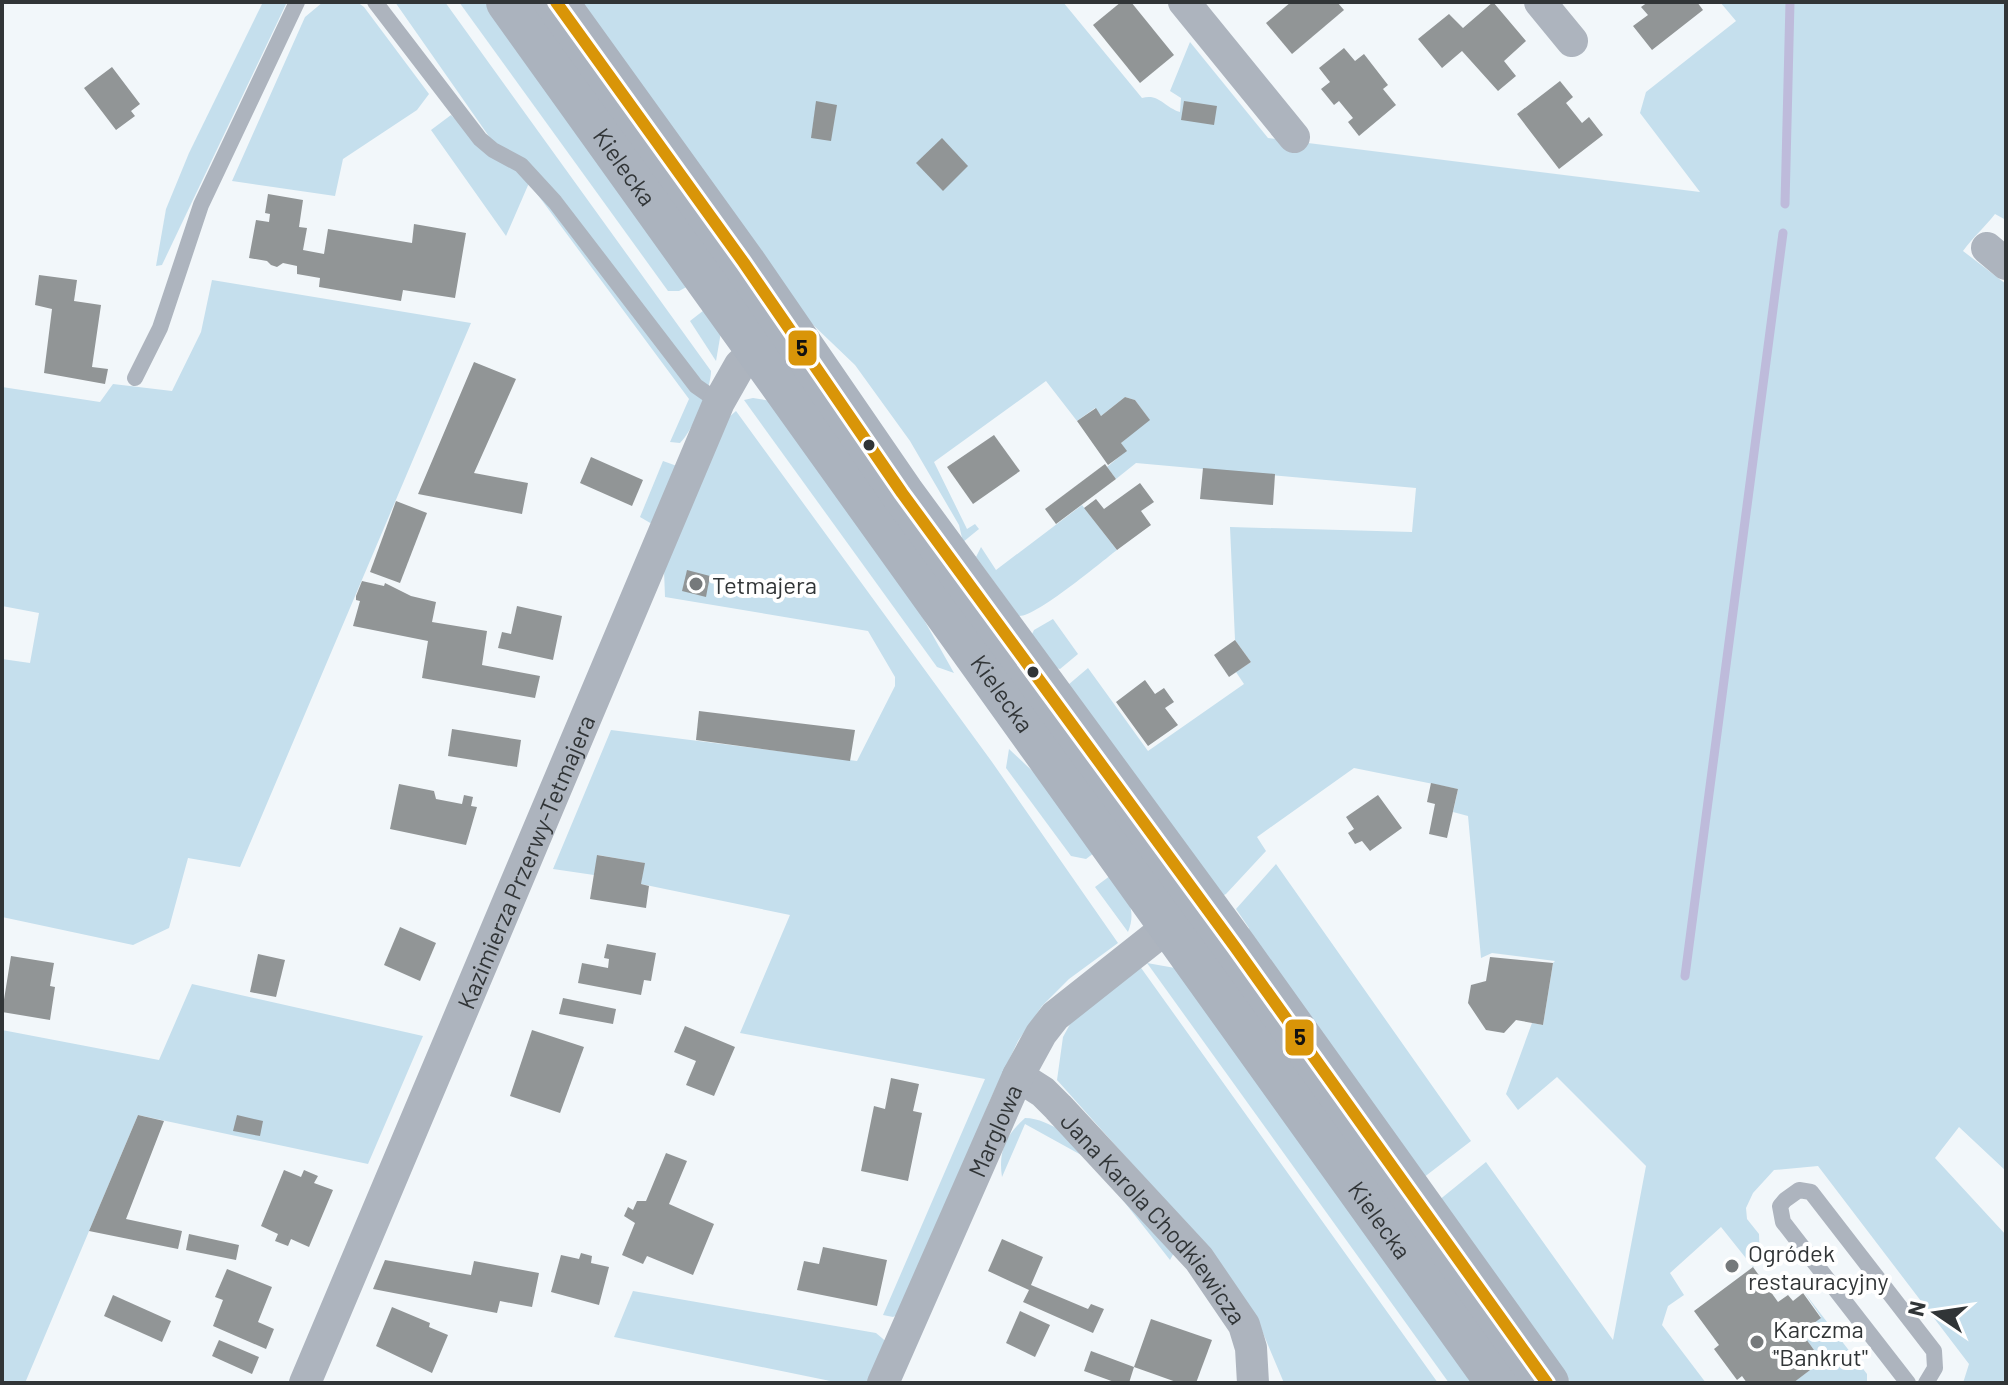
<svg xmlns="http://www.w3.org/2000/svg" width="2008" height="1385" font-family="Barlow,sans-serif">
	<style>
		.green { fill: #c5dfed }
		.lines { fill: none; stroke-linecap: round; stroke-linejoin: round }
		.stream { stroke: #bebbdb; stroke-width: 9 }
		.building { fill: #919596 }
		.lane { stroke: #adb4be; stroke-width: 16 }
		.street { stroke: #adb4be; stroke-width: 32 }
		.secondary { stroke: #abb3be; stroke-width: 44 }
		.bus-1-casing { stroke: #fff; stroke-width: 18 }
		.bus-1 { stroke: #d99508; stroke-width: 12 }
		.bus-dot { fill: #313537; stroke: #fff; stroke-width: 3 }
		.poi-dot { fill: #75797b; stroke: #fff; stroke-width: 3 }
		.labels { text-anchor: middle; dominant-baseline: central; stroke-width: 8; stroke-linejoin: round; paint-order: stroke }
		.street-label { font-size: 24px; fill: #313537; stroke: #fff }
		.poi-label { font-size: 24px; fill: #313537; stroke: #fff; text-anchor: start }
		.line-badge { stroke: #fff; stroke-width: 3 }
		.pale-badge-label { font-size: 22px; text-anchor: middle; font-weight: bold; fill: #111 }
	</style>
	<rect width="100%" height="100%" fill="#f2f7fa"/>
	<g class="green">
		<path d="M263,2H287L162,265L156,266L166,209L189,153Z"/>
		<path d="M323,2H357L364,7L429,94L417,110L343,159L335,196L232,181L305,17Z"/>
		<path d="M395,2H445L711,371C711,389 693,430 680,443L670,442L689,399L529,183L506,236L431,130L451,115L495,157V145Z"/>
		<path d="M459,2H489L692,284L679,291H668Z"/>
		<path d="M581,2H1063L1142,98C1159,93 1164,107 1180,112L1181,98L1170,91L1190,42L1268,138L1700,192L1640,113L1646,92L1736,21L1720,2H2006V220L1995,214C1985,227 1973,237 1963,251L2006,284V1171L1959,1127L1935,1158L2006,1235V1379L2001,1383H1963L1969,1364L1818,1166L1774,1170L1753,1193L1746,1208L1747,1219L1759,1234L1760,1260L1753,1267L1721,1227L1670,1273L1684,1295L1668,1306L1662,1325L1706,1383H1634L1632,1381L1628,1383H1571L1438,1201L1486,1162L1613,1340L1646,1166L1557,1077L1518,1110L1506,1094L1532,1023L1543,1025L1553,963L1555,961L1492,953L1481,958L1468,816L1453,812L1458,789L1354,768L1257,837L1266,851L1226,894L1220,897L1068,685L1088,668L1148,751L1244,684L1236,672L1251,662L1235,640L1230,527L1412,532L1416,488L1136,463L1116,479L1107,467L1126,451L1121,443L1149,419L1135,400L1125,397L1101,416L1095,408L1077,421L1046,381L934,462L967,529L975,524L979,529L963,542L959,525L910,441L855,365L808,320Z"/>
		<path d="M212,280L471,323L240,867L188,858L169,928L133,945L2,917V659L30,663L39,613L2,606V387L100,402L113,384L172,391L201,332Z"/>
		<path d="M708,307L721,332L716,361L690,321Z"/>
		<path d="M753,398L771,401L892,563L954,673L937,667L744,400Z"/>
		<path d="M736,411L992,762L1118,943L1069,979L1042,1006L1018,1041L990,1100L904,1312L893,1317L883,1315L985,1079L740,1033L790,915L641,884L644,863L598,855L594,875L553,869L611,730L857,761L895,686V677L868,631L665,597L664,570L729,417Z"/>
		<path d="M663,461L677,466L652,524L640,517Z"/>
		<path d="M1082,505L1117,550C1100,563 1036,617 1019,616L976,557L981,547L996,570Z"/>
		<path d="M1053,619L1078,654L1060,669L1056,668L1032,634L1034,630Z"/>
		<path d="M1009,749L1042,780L1098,850L1086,859L1071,856L1006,768Z"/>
		<path d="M1276,864L1471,1141L1423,1178L1248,936L1249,928L1236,909Z"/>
		<path d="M1114,873C1125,894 1138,909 1128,932L1095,887Z"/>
		<path d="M1147,963L1175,968L1480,1383H1449Z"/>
		<path d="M1139,965L1438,1383H1284L1260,1326L1208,1249L1057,1080L1063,1037L1075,1015Z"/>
		<path d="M192,984L423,1036L368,1164L138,1115L25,1383H2V1030L159,1060Z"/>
		<path d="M1025,1118C1076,1119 1143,1212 1176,1249L1170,1260L1092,1161L1025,1124L1002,1177C998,1151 1006,1135 1025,1118Z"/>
		<path d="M633,1291L876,1333L889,1344L873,1383H840L614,1337Z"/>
		<path d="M1804,1292L1867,1374V1383L1794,1382L1822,1361L1801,1332L1821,1317Z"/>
	</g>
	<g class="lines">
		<g class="stream">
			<path d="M1785,204L1790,2"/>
			<path d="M1685,976L1783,233"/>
		</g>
	</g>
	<g class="building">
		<path d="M1121,2H1131L1174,55L1140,83L1093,25Z"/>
		<path d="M1291,2H1337L1344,10L1292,54L1266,23Z"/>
		<path d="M1493,2L1526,41L1504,61L1516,76L1498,91L1462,51L1442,68L1418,39L1449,14L1463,28Z"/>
		<path d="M1648,2H1697L1703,10L1652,50L1633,26L1648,15L1641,7Z"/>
		<path d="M1344,48L1355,61L1364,54L1388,85L1383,89L1396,105L1359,136L1348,122L1353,118L1339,101L1334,105L1321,89L1330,82L1319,68Z"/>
		<path d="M112,67L140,104L131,111L135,116L116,130L84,88Z"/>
		<path d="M1560,81L1573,97L1566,103L1582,123L1589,117L1603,135L1559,169L1517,114Z"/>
		<path d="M816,101L837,105L831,141L811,138Z"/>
		<path d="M1184,101L1217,106L1214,125L1181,120Z"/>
		<path d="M942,138L968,166L943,191L916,163Z"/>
		<path d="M268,194L303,200L299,227L307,228L303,250L324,254L328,229L412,243L414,224L466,233L455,298L403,290L401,301L319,287L320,278L297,274V266L283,263L277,267L271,265L267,261L249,258L256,220L269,222L270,214L265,213Z"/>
		<path d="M39,275L77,280L74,301L101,305L92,367L108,369L105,384L44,373L52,309L35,305Z"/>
		<path d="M474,362L516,379L474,473L528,483L522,514L418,494Z"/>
		<path d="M1125,397L1135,400L1150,420L1121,443L1127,451L1108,465L1077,421L1096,408L1101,416Z"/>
		<path d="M994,435L1020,471L973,504L947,467Z"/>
		<path d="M591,457L643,480L632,506L580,483Z"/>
		<path d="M1105,464L1116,479L1056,524L1045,509Z"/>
		<path d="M1203,468L1275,474L1273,505L1200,499Z"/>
		<path d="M1140,483L1154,502L1141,511L1151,525L1117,550L1084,508L1096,499L1104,509Z"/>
		<path d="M396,501L427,513L400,583L370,572Z"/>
		<path d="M687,570L710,576L706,597L682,591Z"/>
		<path d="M362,581L384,586L385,583L411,596L436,602L432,622L487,631L482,665L540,676L535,698L422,678L428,641L353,626L360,601L356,600V596Z"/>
		<path d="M517,606L562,616L553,660L498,648L502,632L511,634Z"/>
		<path d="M1235,640L1251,662L1229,677L1214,655Z"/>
		<path d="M1145,680L1155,694L1164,688L1174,702L1165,708L1178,725L1148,746L1116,702Z"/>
		<path d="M699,711L855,730L850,761L696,740Z"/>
		<path d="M452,729L521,740L517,767L448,756Z"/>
		<path d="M1431,783L1458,789L1447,838L1429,834L1435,804L1427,802Z"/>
		<path d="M399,784L434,791L436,799L462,804L464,795L473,797L471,806L477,807L466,845L390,829Z"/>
		<path d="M1378,795L1402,828L1370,851L1362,841L1355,844L1348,833L1354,829L1346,817Z"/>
		<path d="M597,855L645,863L641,884L649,886L646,908L590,899Z"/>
		<path d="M400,927L436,943L420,981L384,965Z"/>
		<path d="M607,944L656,953L651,981L644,980L641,995L578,983L582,963L608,968L609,959L604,958Z"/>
		<path d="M258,954L285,960L276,997L250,992Z"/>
		<path d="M11,956L54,963L50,986L55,987L50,1020L2,1012Z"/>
		<path d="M1490,957L1553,963L1543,1025L1516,1020L1504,1033L1486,1030L1468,1003L1471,985L1486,981Z"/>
		<path d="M563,998L616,1009L613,1024L559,1014Z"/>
		<path d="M685,1026L735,1047L714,1096L686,1085L696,1061L674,1052Z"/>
		<path d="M532,1030L584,1047L560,1113L510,1096Z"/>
		<path d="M891,1078L919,1084L913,1111L922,1113L908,1181L861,1171L874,1106L885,1109Z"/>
		<path d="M138,1115L164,1121L126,1219L182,1231L178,1249L89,1231Z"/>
		<path d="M237,1115L263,1121L260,1136L233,1131Z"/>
		<path d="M666,1153L687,1161L669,1204L714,1224L693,1275L647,1256L643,1264L622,1255L635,1223L624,1216L628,1207L633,1210L637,1201H646Z"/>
		<path d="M284,1170L301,1177L304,1170L318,1176L314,1183L333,1190L309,1247L291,1239L288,1246L275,1241L278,1234L261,1226Z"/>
		<path d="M189,1234L239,1245L236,1260L186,1250Z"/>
		<path d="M1002,1239L1043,1257L1031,1285L1088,1309L1091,1304L1104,1309L1093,1333L1023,1302L1029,1290L988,1271Z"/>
		<path d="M823,1247L887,1260L877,1306L797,1290L804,1261L819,1264Z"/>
		<path d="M581,1253L592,1256L591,1263L609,1267L599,1305L551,1292L561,1255L579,1259Z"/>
		<path d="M385,1260L471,1275L474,1261L539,1273L532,1307L500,1301L497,1313L373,1289Z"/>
		<path d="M1753,1267L1778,1302L1788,1295L1793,1301L1803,1293L1821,1318L1801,1332L1822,1361L1793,1383H1747L1742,1376L1737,1380L1714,1349L1719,1345L1694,1311Z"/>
		<path d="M227,1269L272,1287L258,1322L274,1329L266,1349L213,1326L223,1300L215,1297Z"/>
		<path d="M113,1295L171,1321L162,1342L104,1316Z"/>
		<path d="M392,1307L430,1323L429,1327L448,1335L432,1373L376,1346Z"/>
		<path d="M1020,1311L1050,1325L1035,1357L1006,1343Z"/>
		<path d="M1151,1319L1212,1340L1196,1383H1179L1134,1367Z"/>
		<path d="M219,1340L259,1357L252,1374L212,1356Z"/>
		<path d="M1091,1351L1134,1367L1129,1383H1117L1084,1371Z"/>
	</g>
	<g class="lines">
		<g class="lane">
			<path d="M375,2L480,139L493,150L521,165L555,202L696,386L719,402"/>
			<path d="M135,378L160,328L201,205L297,2"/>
			<path d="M1908,1383L1783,1222L1780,1206L1785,1200L1799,1190L1811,1192L1934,1351L1935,1368L1926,1383"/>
		</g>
		<g class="street">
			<path d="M1184,2L1294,137"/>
			<path d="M1540,2L1572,41"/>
			<path d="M1987,248L2006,264"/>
			<path id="s1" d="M1018,1076L1043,1092L1058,1107L1199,1259L1244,1325L1251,1348L1253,1383"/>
			<path id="s2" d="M305,1383L719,402L740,365L758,349L767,330"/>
			<path id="s3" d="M883,1383L1018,1076L1041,1034L1055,1016L1170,925L1181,908"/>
		</g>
		<g class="secondary">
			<path id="s4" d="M508,2L1498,1383"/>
			<path d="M556,2L744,263L902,493L1235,947L1547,1383"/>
		</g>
		<defs>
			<path id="bus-1" d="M556,2L744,263L902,493L1235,947L1547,1383"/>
		</defs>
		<use href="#bus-1" class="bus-1-casing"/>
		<use href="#bus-1" class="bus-1"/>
	</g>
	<g class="bus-dot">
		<circle cx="869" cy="445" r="7"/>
		<circle cx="1033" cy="672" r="7"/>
	</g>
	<g class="poi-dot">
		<circle cx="696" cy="584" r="8"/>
		<circle cx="1732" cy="1266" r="8"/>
		<circle cx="1757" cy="1342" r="8"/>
	</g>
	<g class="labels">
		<g class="street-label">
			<text stroke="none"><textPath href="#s4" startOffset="202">Kielecka</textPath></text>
			<text stroke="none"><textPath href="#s4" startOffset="850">Kielecka</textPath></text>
			<text stroke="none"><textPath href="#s2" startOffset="566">Kazimierza Przerwy-Tetmajera</textPath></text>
			<text stroke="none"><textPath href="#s3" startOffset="276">Marglowa</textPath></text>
			<text stroke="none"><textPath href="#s4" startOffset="1498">Kielecka</textPath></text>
			<text stroke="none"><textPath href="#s1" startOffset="198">Jana Karola Chodkiewicza</textPath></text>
		</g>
		<g class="poi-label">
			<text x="712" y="584">Tetmajera</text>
			<text x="1748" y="1252">Ogródek<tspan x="1748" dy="28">restauracyjny</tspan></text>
			<text x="1773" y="1328">Karczma<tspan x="1773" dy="28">"Bankrut"</tspan></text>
		</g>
	</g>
	<g class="line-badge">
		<rect x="787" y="329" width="31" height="38" rx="8" fill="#d99508"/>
		<rect x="1284" y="1018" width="31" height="39" rx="8" fill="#d99508"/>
	</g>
	<g class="pale-badge-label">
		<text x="802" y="356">5</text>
		<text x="1300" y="1045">5</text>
	</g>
	<rect width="2008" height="1385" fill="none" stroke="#313537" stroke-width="8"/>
	<g transform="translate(1936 1313) rotate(283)" stroke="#ffffff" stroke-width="6" paint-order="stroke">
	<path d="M0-6L14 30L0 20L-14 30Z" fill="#313537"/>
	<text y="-12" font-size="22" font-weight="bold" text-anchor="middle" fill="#313537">N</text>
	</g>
</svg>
